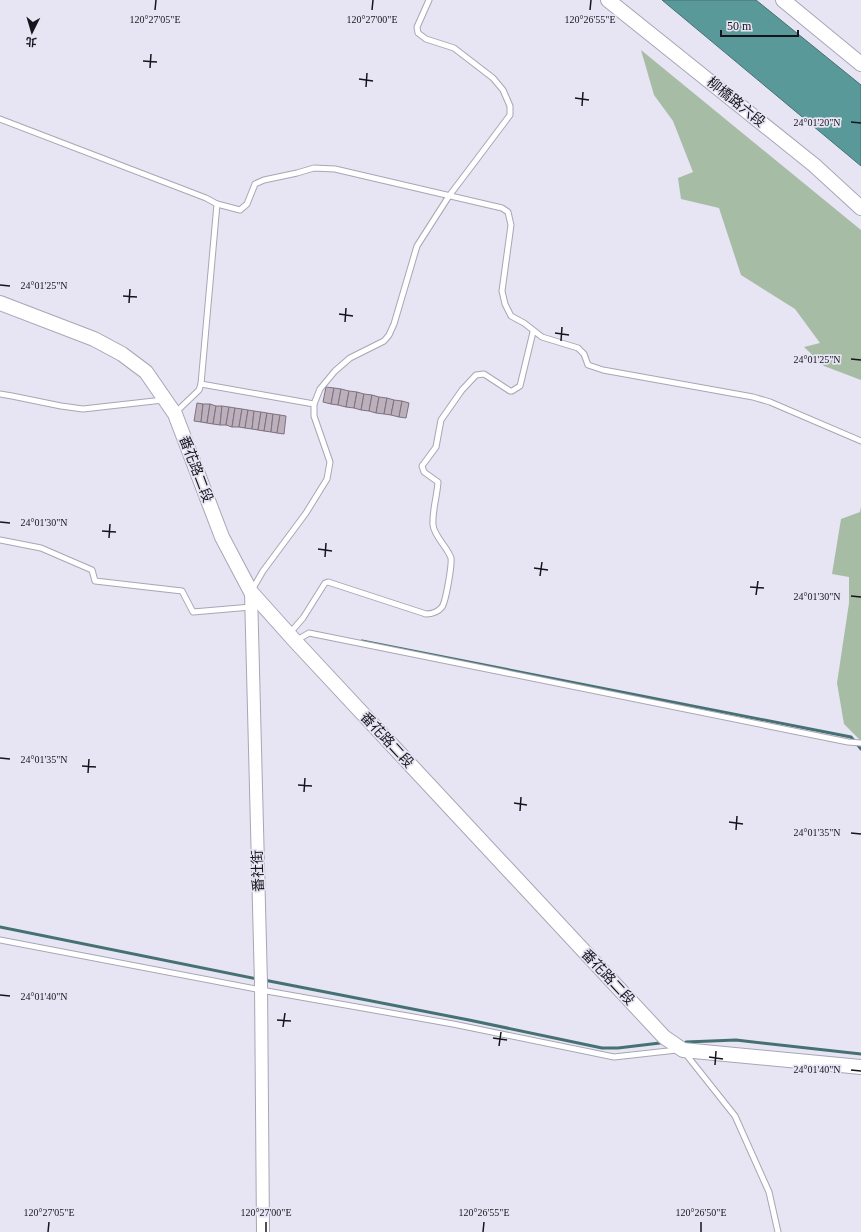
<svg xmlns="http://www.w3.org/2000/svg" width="861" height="1232" font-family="'Times New Roman','Noto Sans TC',serif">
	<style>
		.green { fill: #a7bca4 }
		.water { fill: #5a9999; stroke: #467173 }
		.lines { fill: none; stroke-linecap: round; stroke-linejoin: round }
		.stream { stroke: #467173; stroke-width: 3 }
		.building { fill: #bcb0bc; stroke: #7d727d }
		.service-casing { stroke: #a8a6b5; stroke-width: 7 }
		.tertiary-casing { stroke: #a8a6b5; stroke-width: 14 }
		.secondary-casing { stroke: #a8a6b5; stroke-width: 16 }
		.service { stroke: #fff; stroke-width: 5 }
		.tertiary { stroke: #fff; stroke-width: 12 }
		.secondary { stroke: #fff; stroke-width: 14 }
		.ticks { fill: none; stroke: #16151b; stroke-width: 1.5 }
		.labels { text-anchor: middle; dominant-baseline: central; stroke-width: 3.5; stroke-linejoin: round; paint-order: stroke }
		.street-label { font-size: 14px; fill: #16151b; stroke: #e7e4f4 }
		.ticks-label { font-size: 10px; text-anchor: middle; fill: #16151b; stroke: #e7e4f4; stroke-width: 3.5; stroke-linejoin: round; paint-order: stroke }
	</style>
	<rect width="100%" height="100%" fill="#e7e4f4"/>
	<g class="green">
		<path d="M641,50L861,230V380L824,366L804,347L820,343L795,309L741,275L719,208L681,199L678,178L693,172L673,121L654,95Z"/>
		<path d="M861,506V741L844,724L837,683L849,603V577L832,574L841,519L860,512Z"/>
	</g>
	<path class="water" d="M662,0H756L861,85V166Z"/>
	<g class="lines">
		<g class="stream">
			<path d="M362,641L851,737L861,749"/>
			<path d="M0,927L257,979"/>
			<path d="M264,980L469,1020L602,1048H618L660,1043"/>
			<path d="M686,1042L736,1040L861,1054"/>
		</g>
	</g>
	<g class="building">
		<path d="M326,387L334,388L331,404L323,402Z"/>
		<path d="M334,388L341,389L338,405L331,404Z"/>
		<path d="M341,389L349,391L346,407L338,405Z"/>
		<path d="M349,391L357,392L354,408L346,407Z"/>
		<path d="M357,392L364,394L361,410L354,408Z"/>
		<path d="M364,394L372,395L369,411L361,410Z"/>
		<path d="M372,395L379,397L376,413L369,411Z"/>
		<path d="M379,397L387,398L384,414L376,413Z"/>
		<path d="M387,398L394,400L391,415L384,414Z"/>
		<path d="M394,400L402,401L399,417L391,415Z"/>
		<path d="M402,401L409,403L406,418L399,417Z"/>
		<path d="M197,403L203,404L201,422L194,421Z"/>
		<path d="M203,404H210L207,423L201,422Z"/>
		<path d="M210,404L216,406L213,424L207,423Z"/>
		<path d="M216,406H222L220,425L213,424Z"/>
		<path d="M222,406L229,407L226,425H220Z"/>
		<path d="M229,407L235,408L232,427L226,425Z"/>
		<path d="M235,408L242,409L239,427H232Z"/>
		<path d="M242,409L248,410L245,428L239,427Z"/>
		<path d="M248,410L254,411L252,429L245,428Z"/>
		<path d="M254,411L261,412L258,430L252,429Z"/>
		<path d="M261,412L267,413L264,431L258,430Z"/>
		<path d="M267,413L273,414L271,432L264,431Z"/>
		<path d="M273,414L280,415L277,433L271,432Z"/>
		<path d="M280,415L286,416L284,434L277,433Z"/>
	</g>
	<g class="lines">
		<defs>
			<g id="service">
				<path d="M0,119L206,198L217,204L201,384L199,390L175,413"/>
				<path d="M217,204L240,210L247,204L255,184L264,180L297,173L314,168L335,169L502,208L508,212L511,225L502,291L505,304L511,316L524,323L542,337L578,348L584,354L588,365L603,370L753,397L770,402L861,441"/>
				<path d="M201,384L314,404"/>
				<path d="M0,394L12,396L61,406L83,409L163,400"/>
				<path d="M0,540L41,548L92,570L95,581L182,591L193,612L251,607"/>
				<path d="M252,590L263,571L306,513L327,479L330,462L314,416V404L320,389L335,371L350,358L384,341L389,335L394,324L417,246L449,196L477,159L510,115V106L503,90L493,78L454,48L426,39L418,33L417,27L429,0"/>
				<path d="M289,634L303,618L325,583L328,582L426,614C431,614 438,612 442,607C446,601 452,565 451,558C448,548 434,536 433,525C432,511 437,497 438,482L424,472L422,466L436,447L441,420L462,390L476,375L484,374L510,391H512L520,386L533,332"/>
				<path d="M297,640L309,633L848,742L861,743"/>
				<path d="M0,940L261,990L453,1024L614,1057L677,1050"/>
				<path d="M685,1053L735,1116L769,1192L778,1232"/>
			</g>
			<path id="tertiary" d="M251,592L261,984L263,1232"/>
			<g id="secondary">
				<path d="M608,0L814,165L861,208"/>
				<path d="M783,0L861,64"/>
				<path d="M0,303L94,339L122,354L146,372L175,414L222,537L251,592L295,641L664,1037L683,1050L861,1067"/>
			</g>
		</defs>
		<use href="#service" class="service-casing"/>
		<use href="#tertiary" class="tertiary-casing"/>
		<use href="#secondary" class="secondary-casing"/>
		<use href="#service" class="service"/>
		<use href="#tertiary" class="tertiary"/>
		<use href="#secondary" class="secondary"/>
	</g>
	<path class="ticks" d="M155,10L156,0M372,10L373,0M590,10L591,0M143,61L157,62M150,68L151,54M359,79L373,81M366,87L367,73M575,98L589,100M582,106L583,92M851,122L861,123M0,285L10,286M123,296L137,297M129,303L130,289M339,314L353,316M345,322L346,308M555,333L569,335M561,341L562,327M851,359L861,360M0,522L10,523M102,531L116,532M109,538L110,524M318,549L332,551M325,557L326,543M534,568L548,570M540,576L542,562M750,587L764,588M756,595L758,581M851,596L861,597M0,758L10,759M82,766L96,767M88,773L89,759M298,785L312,786M304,792L305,778M514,803L527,805M520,811L521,797M729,822L743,824M736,830L737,816M851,833L861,834M0,995L10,996M277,1020L291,1021M283,1027L285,1013M493,1038L507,1040M499,1046L501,1032M709,1057L723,1059M715,1065L716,1051M851,1070L861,1071M48,1232L49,1222M266,1232V1222M483,1232L484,1222M701,1232V1222"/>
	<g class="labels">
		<g class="street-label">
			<text transform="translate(736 102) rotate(39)">柳橋路六段</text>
			<text transform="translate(196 469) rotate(69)">番花路二段</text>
			<text transform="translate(387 740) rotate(47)">番花路二段</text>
			<text transform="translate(258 871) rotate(-92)">番社街</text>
			<text transform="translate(608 977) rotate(47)">番花路二段</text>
		</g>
	</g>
	<g class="ticks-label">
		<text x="155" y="23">120°27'05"E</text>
		<text x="372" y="23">120°27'00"E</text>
		<text x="590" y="23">120°26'55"E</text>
		<text x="817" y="126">24°01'20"N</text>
		<text x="44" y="289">24°01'25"N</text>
		<text x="817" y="363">24°01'25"N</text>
		<text x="44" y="526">24°01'30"N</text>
		<text x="817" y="600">24°01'30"N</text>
		<text x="44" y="763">24°01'35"N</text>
		<text x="817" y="836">24°01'35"N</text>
		<text x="44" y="1000">24°01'40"N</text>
		<text x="817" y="1073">24°01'40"N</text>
		<text x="49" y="1216">120°27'05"E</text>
		<text x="266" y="1216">120°27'00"E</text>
		<text x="484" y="1216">120°26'55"E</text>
		<text x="701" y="1216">120°26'50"E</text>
	</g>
	<g transform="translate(32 32) rotate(185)" stroke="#e7e4f4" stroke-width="3" paint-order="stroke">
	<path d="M0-3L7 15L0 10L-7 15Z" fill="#16151b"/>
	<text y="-6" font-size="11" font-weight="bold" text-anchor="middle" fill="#16151b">北</text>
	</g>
	<path d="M721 30v6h77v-6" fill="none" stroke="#16151b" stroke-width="2"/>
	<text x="727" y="30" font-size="12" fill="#16151b" stroke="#e7e4f4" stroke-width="3" paint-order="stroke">50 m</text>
</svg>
